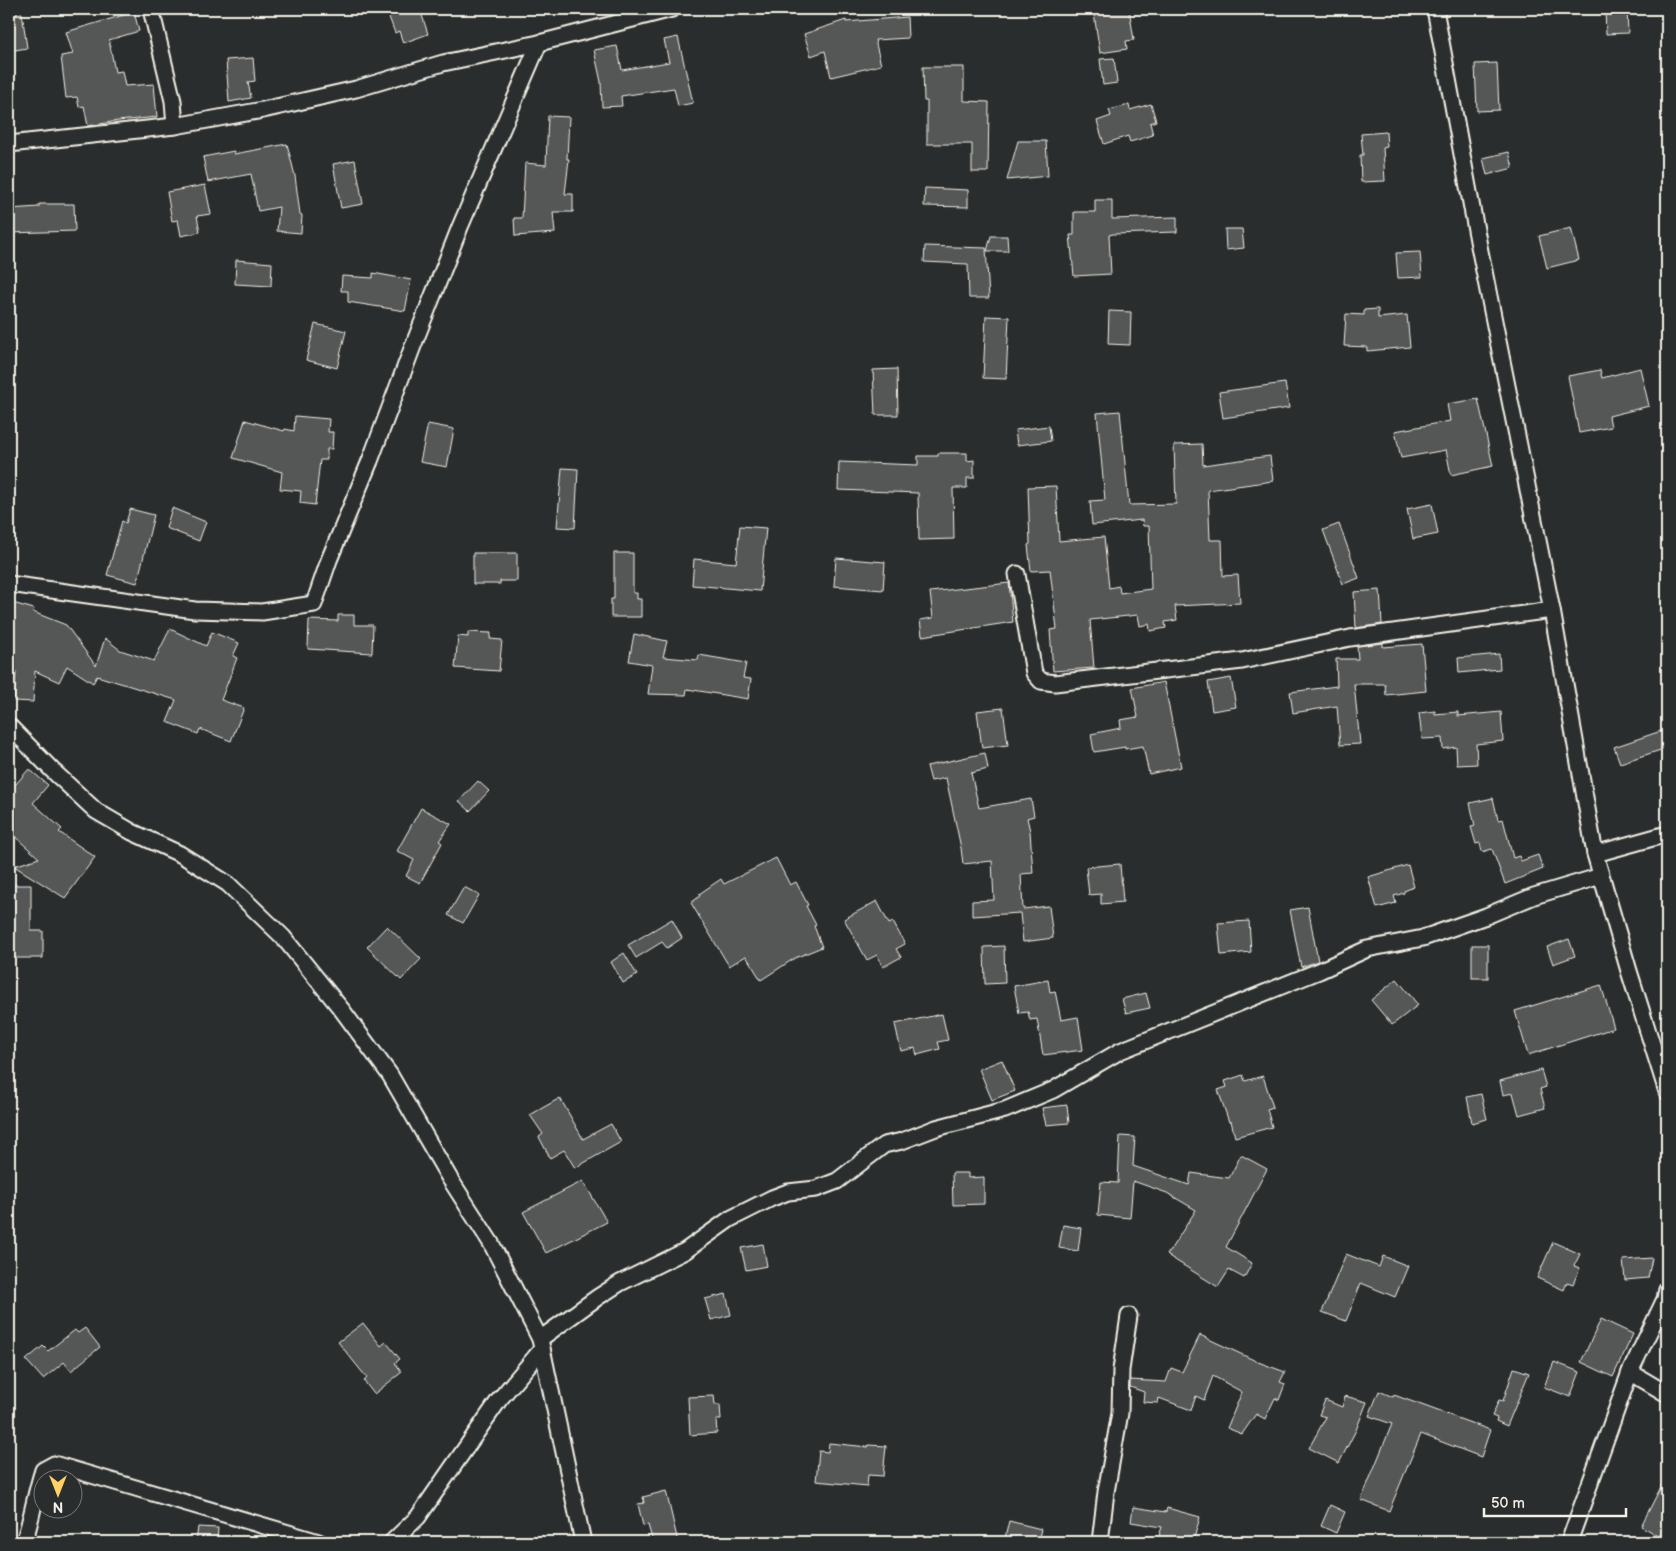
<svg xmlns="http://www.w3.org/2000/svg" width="1676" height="1551" font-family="'Balsamiq Sans',sans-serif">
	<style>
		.building { fill: #555756; stroke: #f4f1e8 }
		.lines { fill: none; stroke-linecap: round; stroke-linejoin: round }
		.street-casing { stroke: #f4f1e8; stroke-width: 19 }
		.street { stroke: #2a2d2e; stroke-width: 15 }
	</style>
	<rect width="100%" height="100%" fill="#2a2d2e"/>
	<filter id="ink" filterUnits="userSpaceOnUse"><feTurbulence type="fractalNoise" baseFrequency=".02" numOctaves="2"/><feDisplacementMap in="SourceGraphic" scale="10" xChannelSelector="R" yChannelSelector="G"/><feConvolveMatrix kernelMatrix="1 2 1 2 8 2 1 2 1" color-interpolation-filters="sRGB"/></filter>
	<g filter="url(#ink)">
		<g class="building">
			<path d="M386,9H420L428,34L403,43L399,31L395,33Z"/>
			<path d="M1129,9L1134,40L1126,41L1127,49L1100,53L1094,14Z"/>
			<path d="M1605,9H1627L1628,33L1606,34Z"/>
			<path d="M134,12L139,31L109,40L115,72L122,71L125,86L154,84L157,117L118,121L88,126L84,106L79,107L77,97L66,98L61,56L73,54L66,32Z"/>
			<path d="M22,13L27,48L9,51V15Z"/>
			<path d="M907,17L908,38L875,40L881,65L831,77L825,51L811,56L804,34L846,20V22Z"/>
			<path d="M678,37L693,103L678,106L674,88L621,96L622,106L602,107L601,82L594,50L617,46L622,70L669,62L664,40Z"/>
			<path d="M253,58L255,81L248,82L251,98L229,102L226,60Z"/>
			<path d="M1114,58L1117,83L1103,85L1100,59Z"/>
			<path d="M1497,63L1499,110L1477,111L1475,64Z"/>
			<path d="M923,67H964V101L989,102L988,172H972V144H927V101H924Z"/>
			<path d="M1151,104L1156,121L1150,123L1153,135L1130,142L1128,136L1104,144L1097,121L1111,116L1109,110L1129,105L1130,110Z"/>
			<path d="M548,116L569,117L567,159H569L565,194H573V212H553L555,233L515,236L514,218H522L525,163L546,165Z"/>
			<path d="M1386,132L1387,147L1383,148L1385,181L1361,182L1360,155H1363L1361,134Z"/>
			<path d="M1018,141H1046L1048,176L1007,180Z"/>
			<path d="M287,144L295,176L300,214L302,215L301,233L277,231L279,207L258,211L251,174L208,182L203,157L234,151V154Z"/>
			<path d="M1509,152L1513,168L1487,175L1483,158Z"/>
			<path d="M355,160L363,204L341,208L333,164Z"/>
			<path d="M205,185L211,214L197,216L200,232L181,236L178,220L172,221L167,192Z"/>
			<path d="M925,188L968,190V207L924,206Z"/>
			<path d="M1095,200H1112V219L1177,217V232L1113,234L1109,235L1111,274L1074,276L1070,235H1074V212H1095Z"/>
			<path d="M39,204H74L75,231L9,233V209L39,207Z"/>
			<path d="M1571,228L1579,260L1547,268L1539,236Z"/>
			<path d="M1225,229H1242L1244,248L1226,250Z"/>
			<path d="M991,236H1007L1008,251H987Z"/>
			<path d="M925,246L986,248L989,298H969L968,264L924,262Z"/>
			<path d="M1420,252L1422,277L1398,278L1396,253Z"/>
			<path d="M236,260L272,263L271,286L235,284Z"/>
			<path d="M373,273L411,280L405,311L348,302V291H341L342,276L373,278Z"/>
			<path d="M1378,309V318L1407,315L1410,347L1367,351V347L1344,346L1346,314L1364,315V310Z"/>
			<path d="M1109,311L1131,312L1130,345L1108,344Z"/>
			<path d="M986,316L1009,317L1006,379L983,378Z"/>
			<path d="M315,324L346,331L337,368L306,360Z"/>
			<path d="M1640,368L1649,406L1609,416L1611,427L1579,433L1568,376L1600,370L1602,378Z"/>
			<path d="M897,369L898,415H875L873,370Z"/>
			<path d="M1285,383L1289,408L1223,418L1219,392Z"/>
			<path d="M1478,399L1493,466L1451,475L1446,450L1401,458L1395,431L1450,421L1447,404Z"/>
			<path d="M1120,411L1129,505L1176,504L1174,445L1202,444L1203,465L1270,456L1273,481L1208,490L1210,540H1222L1223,576L1238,575L1240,603L1175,606L1177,620L1165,622L1166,628L1150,631L1149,624L1140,626L1138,615L1090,620L1094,668L1053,671L1050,630L1057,629L1050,570L1031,571L1028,545L1030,544L1028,487L1056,486L1059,541L1104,537L1109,588L1119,586L1120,593L1151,589L1149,526H1143L1142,520L1092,525L1090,501L1105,500L1097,413Z"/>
			<path d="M295,416L329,419L328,432H333L332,449H327V460H320L315,505L300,503L301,491L280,489L282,472L233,458L245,420L284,431L285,429L294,431Z"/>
			<path d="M428,424L454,429L447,467L420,462Z"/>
			<path d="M1049,426L1051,441L1017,445L1015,430Z"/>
			<path d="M938,453H967V461L974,460V478H967V488H953L954,539L919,540L918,493L838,490L839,462L918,465V456H938Z"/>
			<path d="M562,468L578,469L575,528L557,527Z"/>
			<path d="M1432,504L1438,534L1413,539L1407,509Z"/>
			<path d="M172,508L206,522L199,541L166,528Z"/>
			<path d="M130,509L154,515L137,583L107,575L122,521L126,523Z"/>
			<path d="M1339,524L1359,578L1343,584L1323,530Z"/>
			<path d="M740,526L766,528L760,591L692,585L694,559L736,563Z"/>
			<path d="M473,553H517V581H500V584H473Z"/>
			<path d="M614,553H633V593H637V599H641V617H611V599H614Z"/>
			<path d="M836,558L885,562L883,590L834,586Z"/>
			<path d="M1009,583L1013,622L922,636L920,620L933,618L930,592Z"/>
			<path d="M1380,590L1382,624L1356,628L1354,592Z"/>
			<path d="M9,602L34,609L33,612L66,625L96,666L105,638L120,650L154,661L170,629L206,646L212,632L239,643L233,656L237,658L221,700L244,708L231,741L200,729L198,734L167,722L176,700L97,676L93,683L67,666L59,682L35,671L33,702L14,701L16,671H9Z"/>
			<path d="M338,615H354V625H373L372,653L308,649L309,620L338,621Z"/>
			<path d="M468,632L491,633L490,639L502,640L499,671L455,668L458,636L468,637Z"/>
			<path d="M634,634L667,641L663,657L698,660L699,655L746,663L743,678L751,679L748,699L687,689L686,695L648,694L652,665L629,661Z"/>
			<path d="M1383,643V647L1422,644L1426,691L1386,695L1385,684H1354L1360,744L1340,745L1337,706L1293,713L1290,692L1337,686L1336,659H1358L1357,646Z"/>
			<path d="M1499,654L1500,669L1459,673L1458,658Z"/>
			<path d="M1231,678L1236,707L1212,711L1208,682Z"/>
			<path d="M1164,682L1181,767L1149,774L1143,746L1125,749V747L1094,752L1091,734L1121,728L1120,720L1138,717L1132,688Z"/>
			<path d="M1003,708L1008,745L982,748L977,711Z"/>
			<path d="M1435,711V714L1458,712V716L1501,712L1503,741L1476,744L1477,764L1457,765L1456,747L1443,749L1442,738L1422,739L1419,713Z"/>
			<path d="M1667,729V748L1620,763L1614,747Z"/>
			<path d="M985,753L988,769L971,773L979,808L1031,799L1034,816L1027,818L1030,831L1033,873L1021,874L1023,909L1049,906L1053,938L1023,942L1020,913L972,916V901L994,900L992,861L963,864L961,848L946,778L931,781L927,766Z"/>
			<path d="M29,769L48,785L33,803L62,829L59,832L95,857L65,898L14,866L39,858L13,835L9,821V792Z"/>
			<path d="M478,781L489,791L470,811L459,801Z"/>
			<path d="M1493,798L1498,820L1503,819L1513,858L1519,856L1521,861L1538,855L1543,869L1505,884L1492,849L1482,852L1480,843L1476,844L1471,827L1475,826L1470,803Z"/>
			<path d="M421,808L451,824L439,841L442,843L420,883L406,876L414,860L397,851Z"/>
			<path d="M776,858L790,885L796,882L808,905L806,906L816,925L814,926L822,947L795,958L761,980L746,956L729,966L691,903L700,896L699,894L721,879L724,884Z"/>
			<path d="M1120,864L1123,902L1101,904V894L1089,895L1086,867Z"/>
			<path d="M1408,865L1414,887L1404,891V893L1394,896L1396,903L1377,908L1368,877Z"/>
			<path d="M9,885H31V931H43V958H9Z"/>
			<path d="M464,887L479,895L463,923L448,915Z"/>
			<path d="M877,901L889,924L893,922L905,944L896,949L901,957L883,967L877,955L867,960L844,919Z"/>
			<path d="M1308,907L1318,961L1301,967L1290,910Z"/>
			<path d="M672,919L682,938L667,948L662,942L636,958L628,945Z"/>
			<path d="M1249,921L1251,952L1221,955L1218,923Z"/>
			<path d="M387,926L421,959L401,980L367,947Z"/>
			<path d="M1569,939L1575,956L1553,964L1547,947Z"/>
			<rect x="1472" y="945" width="16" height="33"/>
			<path d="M1004,946L1005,983L985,984L984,947Z"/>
			<path d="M624,953L637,975L623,983L611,962Z"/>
			<path d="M1397,979L1418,1005L1392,1025L1371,1000Z"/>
			<path d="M1048,980L1050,992L1055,991L1061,1020L1078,1017L1083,1050L1043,1055L1037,1019L1030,1020L1028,1012L1019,1013L1014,986Z"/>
			<path d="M1601,985L1614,1028L1528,1055L1515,1011Z"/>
			<path d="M1146,993L1150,1008L1126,1013L1122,999Z"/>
			<path d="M942,1014L948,1040L938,1042L940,1049L917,1055L915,1048L901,1051L895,1024Z"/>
			<path d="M1002,1060L1015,1091L992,1100L979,1069Z"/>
			<path d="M1541,1070L1546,1087L1540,1089L1545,1108L1519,1115L1513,1093L1503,1095L1500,1081Z"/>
			<path d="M1243,1075L1245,1081L1263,1076L1273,1107L1267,1109L1272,1127L1235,1137L1231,1121L1229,1122L1218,1090L1227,1087L1225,1081Z"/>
			<path d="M1481,1094L1487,1119L1472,1123L1467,1097Z"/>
			<path d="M560,1098L583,1139L611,1124L621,1142L575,1168L564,1150L550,1158L539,1137L543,1134L530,1115Z"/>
			<path d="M1067,1105L1069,1123L1046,1125L1042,1108Z"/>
			<path d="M1120,1136L1135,1137L1133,1166L1189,1185L1191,1173L1229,1178L1241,1155L1267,1169L1226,1247L1252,1263L1244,1278L1229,1270L1218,1287L1167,1255L1196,1210L1167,1193L1133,1181L1130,1218L1098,1215L1101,1182L1118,1183Z"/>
			<path d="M952,1173H968V1178L984,1177V1204L953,1205Z"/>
			<path d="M583,1181L607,1222L546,1253L523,1212Z"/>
			<path d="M1063,1225L1081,1228L1078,1251L1059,1248Z"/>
			<path d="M1553,1242L1580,1254L1574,1266L1580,1268L1573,1284L1567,1282L1564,1290L1537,1278Z"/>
			<path d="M763,1244L767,1266L746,1270L741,1248Z"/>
			<path d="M1346,1254L1379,1267L1383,1256L1408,1266L1395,1297L1361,1283L1346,1321L1322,1312Z"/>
			<path d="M1652,1258L1648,1278L1625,1280L1623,1260Z"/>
			<path d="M726,1294L731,1315L711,1320L705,1299Z"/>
			<path d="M1601,1319L1633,1334L1613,1377L1581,1362Z"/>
			<path d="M363,1323L381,1346L386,1342L400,1359L395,1363L402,1372L374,1394L364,1381L367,1378L338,1342Z"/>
			<path d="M85,1328L100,1347L71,1371L64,1362L43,1379L26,1360L43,1346L48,1351L75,1330L78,1333Z"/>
			<path d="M1200,1335L1258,1362L1285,1372L1280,1382L1285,1384L1279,1400L1275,1398L1265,1419L1256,1414L1242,1434L1227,1428L1242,1392L1213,1376L1204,1400L1196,1396L1191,1410L1159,1398L1158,1403L1143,1402L1144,1392L1130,1387V1380L1166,1382L1171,1368L1182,1372Z"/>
			<path d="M1554,1362L1580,1372L1570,1397L1544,1387Z"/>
			<path d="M1514,1368L1529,1373L1507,1426L1496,1421L1497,1418L1492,1416L1499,1400L1503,1401Z"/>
			<path d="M1379,1391L1393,1397L1394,1395L1490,1430L1481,1457L1421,1434L1389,1511L1361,1500L1392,1424L1369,1416Z"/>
			<path d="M714,1396L715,1405H720L721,1420H716L717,1433L690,1435L688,1397Z"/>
			<path d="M1345,1396L1367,1402L1356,1430L1339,1463L1309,1448L1326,1417L1319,1415L1325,1400L1342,1407Z"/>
			<path d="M829,1443L868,1447V1445L886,1446L883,1476L868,1475L867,1486L816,1481L819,1451L828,1452Z"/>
			<path d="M1667,1475V1524L1659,1537L1641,1526Z"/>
			<path d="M666,1491L678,1542H653L648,1525L643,1526L638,1504L644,1503L643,1497Z"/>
			<path d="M1330,1505L1345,1512L1336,1533L1321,1526Z"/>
			<path d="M1133,1507L1166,1512L1167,1508L1200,1517L1193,1542H1157L1162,1527L1131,1522Z"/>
			<path d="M1009,1521L1041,1529L1038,1542H1004Z"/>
			<path d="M198,1527L218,1528L217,1542H196Z"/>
		</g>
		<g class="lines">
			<defs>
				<g id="street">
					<path d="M151,9L173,101L175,126"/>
					<path d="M1435,9L1479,246L1552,610L1595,854L1629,971L1667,1092"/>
					<path d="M9,144L175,126L263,110L356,89L443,63L539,43L672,9"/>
					<path d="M1017,574L1034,673L1041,681L1055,683L1242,661L1350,638L1552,610"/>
					<path d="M9,584L195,610L262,612L314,604L329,560L370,461L413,346L460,227L539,43"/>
					<path d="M9,726L52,770L96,811L132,832L180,854L228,884L283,937L342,1010L390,1075L450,1179L491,1243L540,1339L583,1542"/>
					<path d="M1595,854L1667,834"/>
					<path d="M540,1339L598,1297L620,1283L685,1251L730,1219L772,1198L788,1192L816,1189L837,1181L884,1145L902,1141L936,1128L1005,1110L1053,1090L1120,1051L1319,971L1367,949L1423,938L1486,916L1534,896L1601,876"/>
					<path d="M1630,1372L1667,1394"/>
					<path d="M24,1542C32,1518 35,1494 43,1470L54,1464L319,1542"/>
					<path d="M392,1542L418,1517L499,1400L542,1349"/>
					<path d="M1100,1542L1106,1492L1120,1413L1121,1370L1129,1316"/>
					<path d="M1569,1542L1630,1372L1665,1299L1667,1289"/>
				</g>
			</defs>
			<use href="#street" class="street-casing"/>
			<use href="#street" class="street"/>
		</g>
	</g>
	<rect width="1676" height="1551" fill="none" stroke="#2a2d2e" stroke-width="30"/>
	<rect x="15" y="15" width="1646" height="1521" fill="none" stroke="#f4f1e8" stroke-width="2" filter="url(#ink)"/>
	<g transform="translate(58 1494) rotate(180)"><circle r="24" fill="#2a2d2e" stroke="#7b7b78"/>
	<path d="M0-4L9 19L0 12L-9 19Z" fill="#ffd166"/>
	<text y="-8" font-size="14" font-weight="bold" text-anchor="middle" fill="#f4f1e8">N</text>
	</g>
	<path d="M1484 1508v8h142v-8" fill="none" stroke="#f4f1e8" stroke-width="2.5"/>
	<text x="1491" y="1508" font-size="15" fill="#f4f1e8" stroke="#2a2d2e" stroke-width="4" paint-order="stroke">50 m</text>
</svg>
